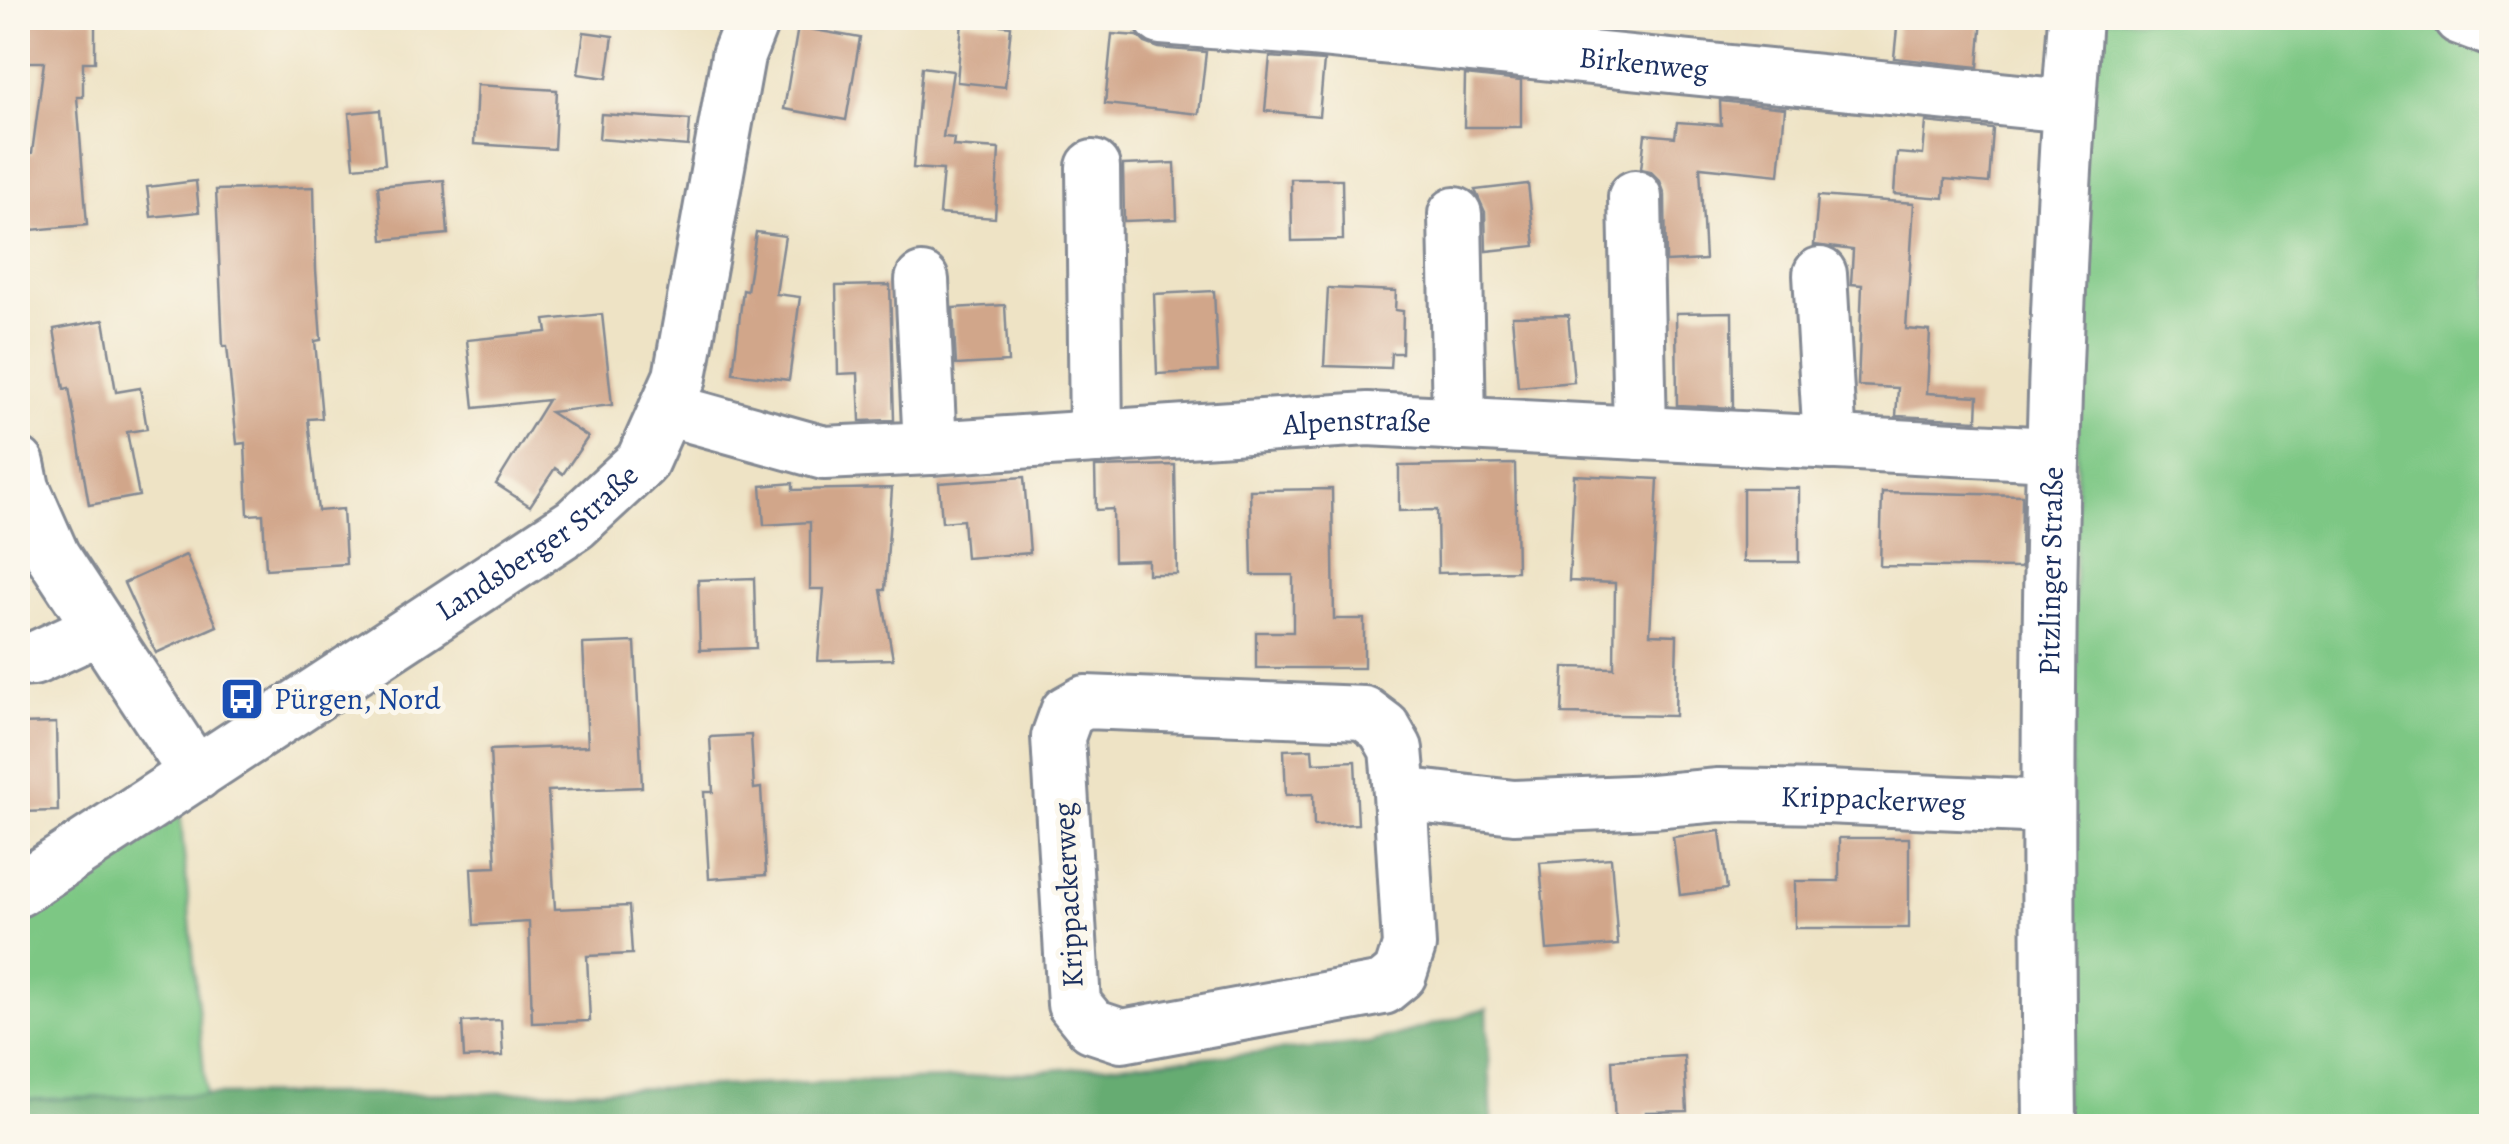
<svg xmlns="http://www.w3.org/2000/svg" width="2509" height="1144" font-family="Alegreya,serif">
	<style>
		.green { fill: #7dc784; stroke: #4c7b71; stroke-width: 2.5 }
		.forest { fill: #66ac72; stroke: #406e68; stroke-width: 2.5 }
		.building { fill: #d1a68a }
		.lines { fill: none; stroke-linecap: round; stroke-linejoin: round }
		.minor-casing { stroke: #848992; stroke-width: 58 }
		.minor { stroke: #fff; stroke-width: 52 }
		.labels { text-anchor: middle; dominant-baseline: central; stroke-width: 10; stroke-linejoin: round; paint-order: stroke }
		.street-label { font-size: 30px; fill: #1b2f5e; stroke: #fbf7ec }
		.transit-label { font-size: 30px; fill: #164399; stroke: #fbf7ec; text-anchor: start }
	</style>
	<rect width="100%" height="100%" fill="#fbf7ec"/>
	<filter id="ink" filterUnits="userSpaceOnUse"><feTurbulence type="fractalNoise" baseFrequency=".01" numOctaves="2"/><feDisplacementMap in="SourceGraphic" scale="20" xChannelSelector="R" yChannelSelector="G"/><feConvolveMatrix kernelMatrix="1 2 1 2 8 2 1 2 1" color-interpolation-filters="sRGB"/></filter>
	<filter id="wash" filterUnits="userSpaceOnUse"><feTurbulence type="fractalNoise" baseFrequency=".0048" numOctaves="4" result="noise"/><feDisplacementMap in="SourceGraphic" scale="40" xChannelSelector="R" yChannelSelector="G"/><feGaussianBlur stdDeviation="2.25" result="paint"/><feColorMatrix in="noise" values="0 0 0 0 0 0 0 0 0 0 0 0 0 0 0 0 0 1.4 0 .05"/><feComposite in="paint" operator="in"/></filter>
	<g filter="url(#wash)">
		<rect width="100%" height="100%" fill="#eee3c5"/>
		<g class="green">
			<path d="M2085,18H2491V1126H2064Z"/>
			<path d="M179,800L206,1095L18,1100V903Z"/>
		</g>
		<path class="forest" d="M1487,1009L1492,1126H18V1100L206,1095L489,1093L945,1079L1369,1043Z"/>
		<g id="blocks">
			<g class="building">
				<path d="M26,18H95V62H83V97H77L87,225L31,230L24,154L32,153L44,62H26Z"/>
				<path d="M1898,18H1982L1978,67L1894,58Z"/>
				<path d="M962,21L1011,26L1005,87L957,82Z"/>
				<path d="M798,27L860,38L846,120L784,109Z"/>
				<path d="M584,32L613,36L607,78L578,74Z"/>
				<path d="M1112,34L1138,36L1145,43L1159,48L1206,52L1199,114L1105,104Z"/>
				<path d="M1270,57L1324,61L1319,116L1265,111Z"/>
				<path d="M922,67L953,71L943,137L954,138L953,146L999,149L995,218L939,214L943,170L913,168Z"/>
				<path d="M1465,75L1521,81V127H1464Z"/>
				<path d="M477,85L557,90L554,149L474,144Z"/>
				<path d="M1720,101L1785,108L1779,175L1700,167L1705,260L1666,262L1665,195L1660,181L1650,171L1641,169L1645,134L1675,137L1677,122L1721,125Z"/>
				<path d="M380,110L385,164L354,167L349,113Z"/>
				<path d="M601,114L690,120L688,146L599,139Z"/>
				<path d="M1926,122L1993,129L1989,183L1945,179L1944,198L1894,194L1897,153L1923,155Z"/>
				<path d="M1175,163L1177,219L1124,221L1123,165Z"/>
				<path d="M1291,179H1342L1343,240L1292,241Z"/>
				<path d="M444,180L448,234L383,240L378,186Z"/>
				<path d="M196,181L199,212L151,217L147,187Z"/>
				<path d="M1528,184L1535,246L1486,251L1485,212L1475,190Z"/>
				<path d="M314,187L316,270L321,340L315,341L322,418L308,419L318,511L343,509L346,564L266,569L263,514L248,515L245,443L237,444L227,346H223L216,190Z"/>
				<path d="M1818,196L1914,203L1906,329L1930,331L1927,393L1978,396L1977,420L1896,416L1898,388L1858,386L1862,285L1851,284L1853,250L1814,245Z"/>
				<path d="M756,232L785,236L776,294L800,297L789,380L733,373L743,290L747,291Z"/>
				<path d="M890,285L894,420L860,421L858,373L838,374L836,286Z"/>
				<path d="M1328,288L1396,291L1395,310L1403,311L1402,353H1391L1390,368L1324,366Z"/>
				<path d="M1214,291L1218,371L1157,374L1154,294Z"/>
				<path d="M1005,305L1008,362L956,365L953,308Z"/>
				<path d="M1732,312L1733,408L1677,405L1676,313Z"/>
				<path d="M602,314L612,405L550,412L588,437L563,474L555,468L530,506L496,484L548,400L474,408L467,340L547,332L545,320Z"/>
				<path d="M1568,315L1574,382L1518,387L1512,316Z"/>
				<path d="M104,320L116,392L140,388L147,429L127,432L139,496L89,505L69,388L64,389L54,329Z"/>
				<path d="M1515,464L1517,571L1438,573L1437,510L1399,511V466Z"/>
				<path d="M1175,465L1177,574H1148V560L1114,561L1113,509L1096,510L1095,467Z"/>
				<path d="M1574,475L1658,479L1650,634L1677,635L1675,716L1562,714L1564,667L1614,668L1615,583L1569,581Z"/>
				<path d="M1024,477L1030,553L966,558L963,520L942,522L939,483Z"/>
				<path d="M793,483V490L892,488L885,590H881L893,659L818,661L824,589H810V522L764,525L761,486Z"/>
				<rect x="1743" y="488" width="56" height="74"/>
				<path d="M1332,489L1334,619H1364V668H1256V632H1293V575H1252L1250,490Z"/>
				<path d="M1882,492L2022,495L2021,568L1880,566Z"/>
				<path d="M186,555L217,626L156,653L124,583Z"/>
				<path d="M754,578L756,648L700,650L698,580Z"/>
				<path d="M635,642L642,787L548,791L555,909L629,906L632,954L587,956L590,1021L532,1023L529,922L474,925L471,868L496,867L490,750L588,746L583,644Z"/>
				<path d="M56,723L58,811L18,812V724Z"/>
				<path d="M751,735L754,789L761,788L766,875L709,879L704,792H713L710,737Z"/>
				<path d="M1312,749L1313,763L1355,761L1358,824L1314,826L1313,794L1286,795L1284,750Z"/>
				<path d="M1720,831L1727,889L1680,895L1673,837Z"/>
				<path d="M1839,838H1909V928H1795V881H1839Z"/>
				<path d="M1611,858L1618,945L1547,950L1540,863Z"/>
				<path d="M501,1020L503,1056L464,1058L462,1022Z"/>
				<path d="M1684,1056L1687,1111L1646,1112L1647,1126H1615L1612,1060Z"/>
			</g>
		</g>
	</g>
	<g filter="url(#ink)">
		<use href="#blocks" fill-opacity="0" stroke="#848992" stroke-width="2.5"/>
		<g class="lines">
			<defs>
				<g id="minor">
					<path id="s1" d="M1161,18L1312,30L2068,106"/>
					<path d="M2460,18L2492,30"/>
					<path d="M1093,167L1096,437"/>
					<path d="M1635,197L1640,433"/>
					<path d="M1455,214L1459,424"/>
					<path d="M1820,274L1830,443"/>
					<path d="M922,280L930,448"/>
					<path id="s2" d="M666,409L824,453L930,448L1368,419L2052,454"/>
					<path d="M18,464L23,488L53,556L196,774"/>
					<path d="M18,660L33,659L100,628"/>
					<path id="s3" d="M1400,794L1409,946L1400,974L1383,988L1122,1036L1092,1026L1074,1004L1058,737L1067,712L1085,702L1364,713L1384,728L1396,749L1400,794L1514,807L1652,801L1719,795L1826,797L2048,807"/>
					<path id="s4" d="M18,890L575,524L642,462L680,377L738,56L753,18"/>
					<path id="s5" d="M2050,1126C2046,757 2047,387 2075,18"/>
				</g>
			</defs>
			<use href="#minor" class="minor-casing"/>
			<use href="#minor" class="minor"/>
		</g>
	</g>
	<defs>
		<symbol id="bus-square" viewBox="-11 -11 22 22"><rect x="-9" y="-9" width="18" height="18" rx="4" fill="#1a4fb4" stroke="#fbf7ec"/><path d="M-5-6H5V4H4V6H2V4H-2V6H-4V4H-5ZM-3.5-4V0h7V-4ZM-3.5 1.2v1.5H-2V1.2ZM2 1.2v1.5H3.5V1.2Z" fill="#fff"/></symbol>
	</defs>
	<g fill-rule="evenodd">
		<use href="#bus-square" x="217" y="674" width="50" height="50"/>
	</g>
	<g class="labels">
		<g class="street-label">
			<text stroke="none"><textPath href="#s1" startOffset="485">Birkenweg</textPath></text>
			<text stroke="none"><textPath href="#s2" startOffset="698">Alpenstraße</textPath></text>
			<text stroke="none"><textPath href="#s4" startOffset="625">Landsberger Straße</textPath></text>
			<text stroke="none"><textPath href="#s5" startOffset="555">Pitzlinger Straße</textPath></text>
			<text stroke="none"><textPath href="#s3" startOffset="1692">Krippackerweg</textPath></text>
			<text transform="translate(1068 895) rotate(-93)">Krippackerweg</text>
		</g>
		<g class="transit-label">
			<text x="274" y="699">Pürgen, Nord</text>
		</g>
	</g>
	<rect width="2509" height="1144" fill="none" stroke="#fbf7ec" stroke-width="60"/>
</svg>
